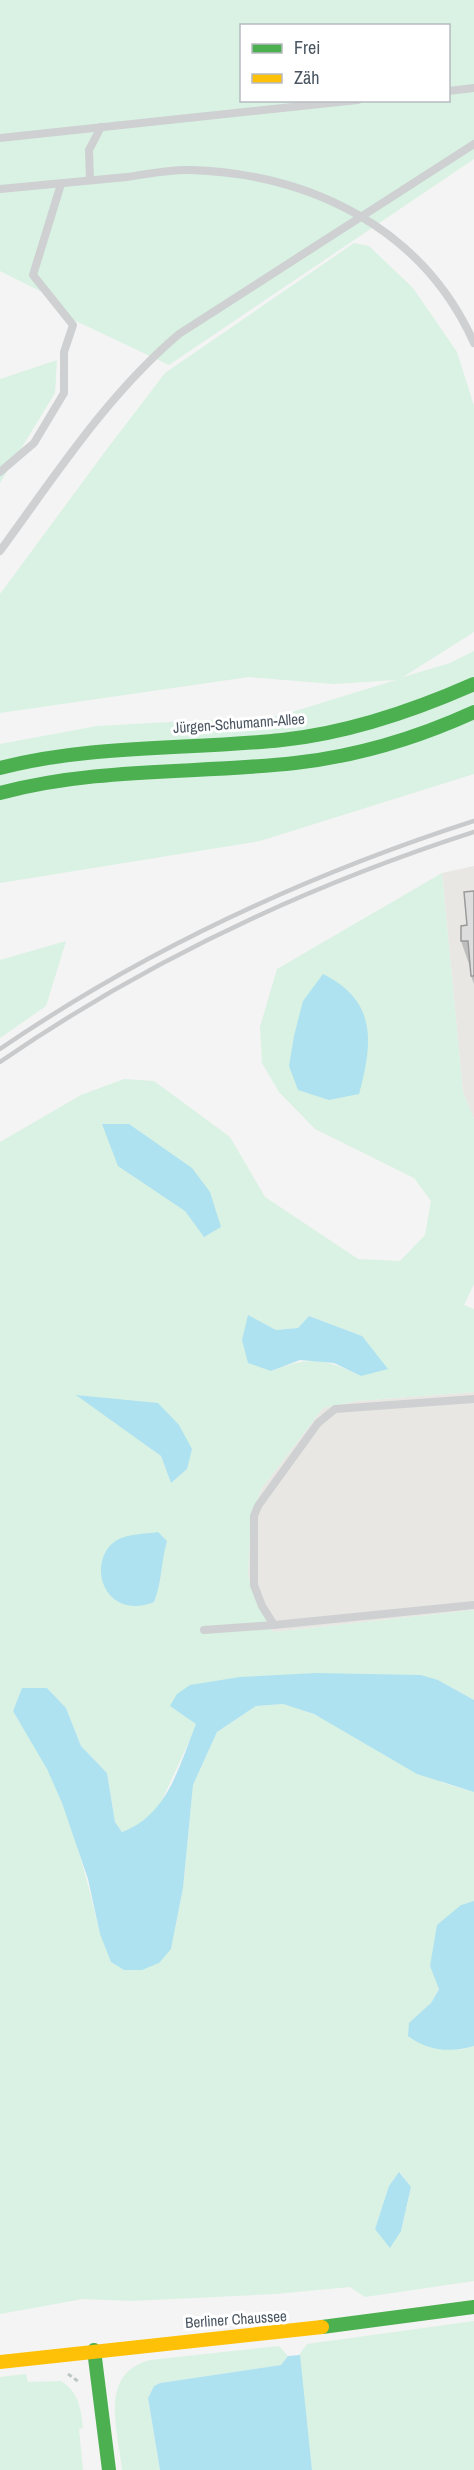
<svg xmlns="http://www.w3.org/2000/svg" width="474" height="2470" font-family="'Archivo Narrow',sans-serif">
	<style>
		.commercial { fill: #e8e7e3 }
		.green { fill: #d9f2e3; fill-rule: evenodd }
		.water { fill: #aee2f0 }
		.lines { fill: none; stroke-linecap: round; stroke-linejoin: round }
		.path { stroke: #bcc7c4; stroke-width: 3; stroke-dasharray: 4.5 3; stroke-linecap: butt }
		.lane { stroke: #ced0d2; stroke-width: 8 }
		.fast { stroke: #4caf50; stroke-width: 14 }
		.slow { stroke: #ffc107; stroke-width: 14 }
		.rail { stroke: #c9cacc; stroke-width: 4.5 }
		.wall { fill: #bebebf }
		.building { fill: #ddddde; stroke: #9b9b9b; stroke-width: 1.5 }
		.labels { text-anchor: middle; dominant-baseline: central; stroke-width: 6; stroke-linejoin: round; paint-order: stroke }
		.street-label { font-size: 15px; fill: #4a5661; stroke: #fff }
	</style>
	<rect width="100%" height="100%" fill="#f4f4f4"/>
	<g class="commercial">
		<path d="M474,866V1119L463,1092L442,873Z"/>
		<path d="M474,1392V1610L273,1632L259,1607L248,1576L251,1515L262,1488L323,1408L357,1401Z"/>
	</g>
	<g class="green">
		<path d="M0,0H474V159L169,365L63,315L44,293L0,271ZM242,26H448V100H242Z"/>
		<path d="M354,243L369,246L413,288L457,352L474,406V632L403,677L450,663L474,651V774L260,841L0,883V744L97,726L279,716L396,680L334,684L249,677L0,713V594L107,449L165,373Z"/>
		<path d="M57,360L55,393L0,483V379Z"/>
		<path d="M442,873L463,1092L474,1119V1284L464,1305L474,1309V1392L357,1401L323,1408L262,1488L251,1515L248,1576L259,1607L273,1632L474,1610V1700L438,1680L316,1673L281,1676L197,1724L158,1809L140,1825L122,1832L115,1822L107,1773L81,1746L66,1708L47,1688H22L13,1711C25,1731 38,1750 48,1771C73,1823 87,1878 100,1934L171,1949L183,1888L193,1785L217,1732L256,1706L283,1704L314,1714L394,1760L443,1783L474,1792V1901L461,1905L430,1966L439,1988L431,2003L410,2023L461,2050L474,2046V2281L365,2297L350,2287L275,2294L132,2301L83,2299L0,2314V1142L81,1095L124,1079L154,1081L230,1137L265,1197L358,1259L400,1261L425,1235L431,1201L414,1178L315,1129L279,1092L262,1063L260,1027L277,969ZM185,1211L221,1227L204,1236ZM248,1316L276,1330L298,1328L309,1316L362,1336L361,1376C324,1358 310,1356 271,1371ZM78,1395L132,1402L187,1469L171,1483L161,1456ZM400,2172L411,2188L401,2231L375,2229L389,2186Z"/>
		<path d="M66,941L46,1006L0,1038V960Z"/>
		<path d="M474,2321V2470H312L299,2355L307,2344Z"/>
		<path d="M279,2346L288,2356L281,2365L160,2383L154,2386L148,2398L160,2470H122C118,2429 98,2374 150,2360Z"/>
		<path d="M26,2374L28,2382L61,2381C79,2392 81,2409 83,2428L79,2429L83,2470H0V2377Z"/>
	</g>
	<g class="water">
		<path d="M323,974C377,1001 373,1042 359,1094L329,1100L298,1090L289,1066L294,1036L303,1001Z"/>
		<path d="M102,1124H129L192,1168L210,1192L221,1227L204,1237L185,1211L118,1166Z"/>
		<path d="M248,1315L276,1330L298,1328L309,1316L362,1336L388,1369L361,1376L334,1363L300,1360L271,1371L248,1363L242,1340Z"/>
		<path d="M76,1395L158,1403L179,1425L192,1449L187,1469L171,1483L161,1456Z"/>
		<path d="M158,1532L167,1541C161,1561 162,1582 154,1602C103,1622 85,1560 117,1540C127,1534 146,1534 158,1532Z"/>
		<path d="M316,1673L421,1675L438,1680L474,1700V1792L417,1774L314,1714L283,1704L256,1706L217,1732L193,1785L183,1888L171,1949L159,1963L142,1970H124L111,1962L100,1934L88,1879L62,1803L47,1769L13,1711L22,1688H47L66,1708L81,1746L107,1773L115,1822L122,1832C168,1815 179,1766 196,1724L170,1706L177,1694L190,1685L240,1677Z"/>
		<path d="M474,1901V2046C450,2053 428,2051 408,2036L409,2023L431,2003L439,1989L430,1966L437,1925L461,1905Z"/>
		<path d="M399,2172L411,2187L401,2231L390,2248L375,2229L389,2186Z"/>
		<path d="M300,2355L312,2470H160L148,2398L154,2386L160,2383L281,2365L288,2356Z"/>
	</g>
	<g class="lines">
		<path class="path" d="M68,2374L79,2382"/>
		<g class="lane">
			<path d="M448,91L474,88"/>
			<path d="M0,138L358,100"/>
			<path d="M90,180L89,150L101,127"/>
			<path d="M0,189C42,185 85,181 127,177C148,174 170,169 191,170C312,174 423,229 474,343"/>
			<path d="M0,472L34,443L64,393V352L73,325L33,275L61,184"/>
			<path d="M0,551C55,476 107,395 179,334L474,144"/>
			<path d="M474,1399L335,1409L318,1423L258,1506L254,1516V1585L262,1606L274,1625L474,1605"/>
			<path d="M204,1630L274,1625"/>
		</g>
		<g class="fast">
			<path d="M0,768C93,744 187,750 282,740C349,733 413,711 474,684"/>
			<path d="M0,793C97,767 195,774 295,763C357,756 417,738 474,712"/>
			<path d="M322,2327L474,2307"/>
			<path d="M94,2350L109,2470"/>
		</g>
		<path class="slow" d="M0,2362L322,2327"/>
		<g class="rail">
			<path d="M0,1049C145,950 307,875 474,821"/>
			<path d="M0,1062C145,962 307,886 474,832"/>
		</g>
	</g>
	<path class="wall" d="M474,891V984L471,976L470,967L461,941L467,925Z"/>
	<path class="building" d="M474,891V976H471L468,941H461V926L467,925L464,892Z"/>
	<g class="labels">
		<g class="street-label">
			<text transform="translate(239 723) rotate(-4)">Jürgen-Schumann-Allee</text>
			<text transform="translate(236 2319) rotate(-4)">Berliner Chaussee</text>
		</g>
	</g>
	<rect x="240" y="24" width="210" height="78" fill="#ffffff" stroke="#b7bbc0" stroke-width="1.5"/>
	<rect x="252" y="44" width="30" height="9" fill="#4caf50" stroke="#b7bbc0" stroke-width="1.5"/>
	<text x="294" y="54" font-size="18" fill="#4a5661">Frei</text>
	<rect x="252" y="74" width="30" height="9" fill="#ffc107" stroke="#b7bbc0" stroke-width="1.5"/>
	<text x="294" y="84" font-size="18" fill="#4a5661">Zäh</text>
</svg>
